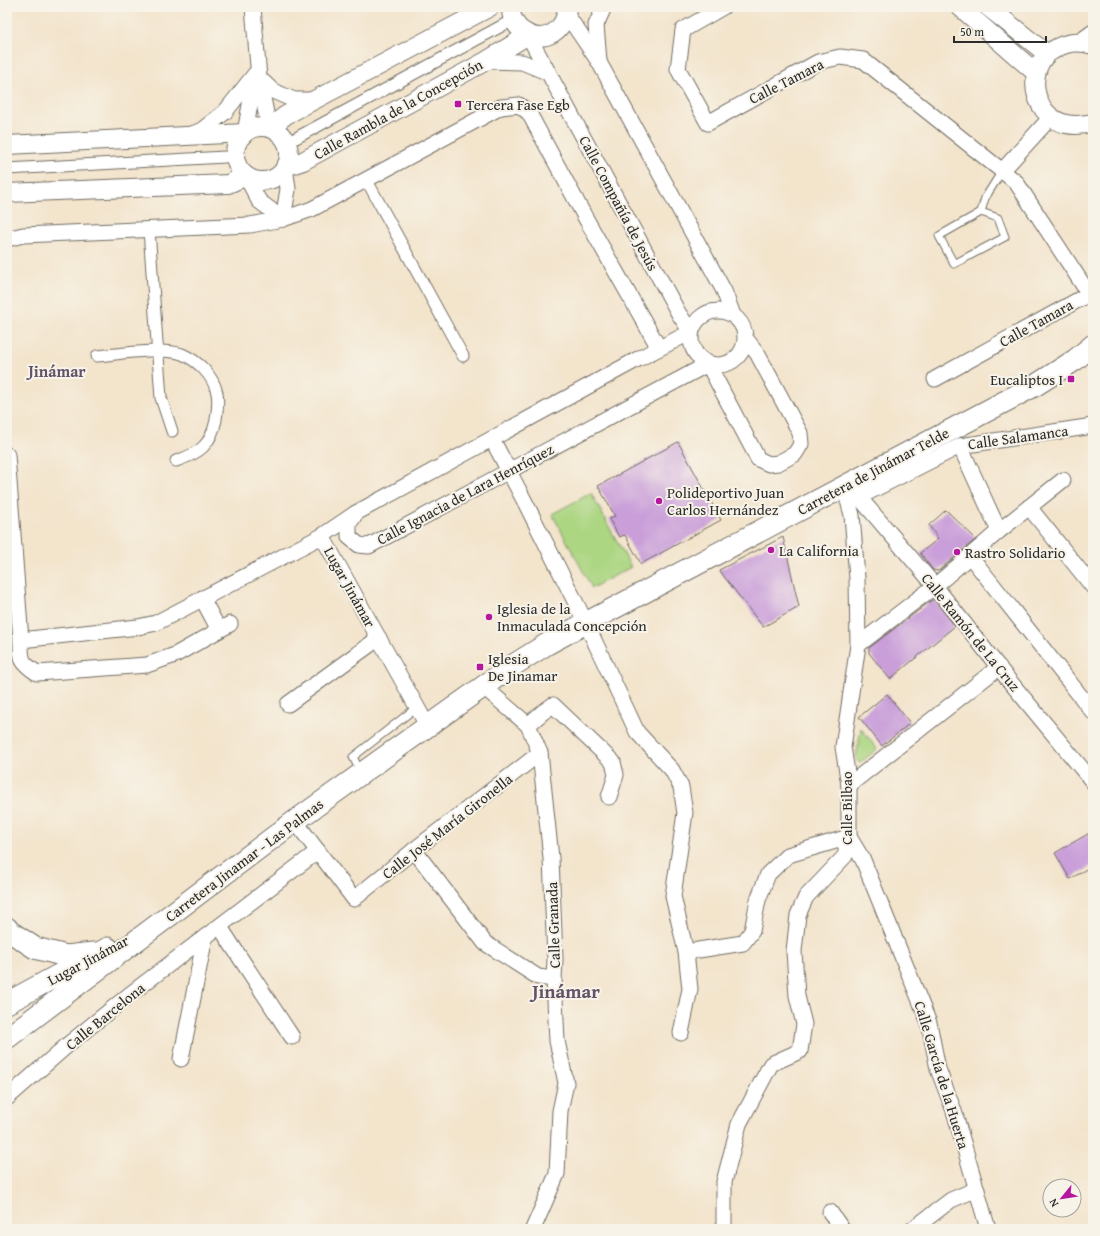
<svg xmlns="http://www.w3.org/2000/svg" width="1100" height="1236" font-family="'Gentium Book Plus',serif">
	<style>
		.green { fill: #acd682; stroke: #6c8056 }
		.building { fill: #c99ed9 }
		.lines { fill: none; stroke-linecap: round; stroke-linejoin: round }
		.service-casing { stroke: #716c63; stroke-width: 9 }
		.pedestrian-casing { stroke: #716c63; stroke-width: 13 }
		.minor-casing { stroke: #716c63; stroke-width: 17 }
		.tertiary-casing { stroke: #716c63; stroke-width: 20 }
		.secondary-casing { stroke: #716c63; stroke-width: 23 }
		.service { stroke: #fff; stroke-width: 7 }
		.pedestrian { stroke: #fff; stroke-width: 11 }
		.minor { stroke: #fff; stroke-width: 15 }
		.tertiary { stroke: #fff; stroke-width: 18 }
		.secondary { stroke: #fff; stroke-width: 21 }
		.poi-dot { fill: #b5179e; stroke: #f7f3e8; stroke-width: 1.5 }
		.labels { text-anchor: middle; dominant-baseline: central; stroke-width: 4; stroke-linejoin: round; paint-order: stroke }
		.street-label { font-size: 15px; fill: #2b2b2b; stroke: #f7f3e8 }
		.poi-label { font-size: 15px; fill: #2b2b2b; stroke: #f7f3e8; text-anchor: start }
		.neighbourhood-label { font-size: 16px; font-weight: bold; fill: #625368; stroke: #f7f3e8 }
		.district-label { font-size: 19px; font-weight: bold; fill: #625368; stroke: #f7f3e8 }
	</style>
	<rect width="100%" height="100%" fill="#f7f3e8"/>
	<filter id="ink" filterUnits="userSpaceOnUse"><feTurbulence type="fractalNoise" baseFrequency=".025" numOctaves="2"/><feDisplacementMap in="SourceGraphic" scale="8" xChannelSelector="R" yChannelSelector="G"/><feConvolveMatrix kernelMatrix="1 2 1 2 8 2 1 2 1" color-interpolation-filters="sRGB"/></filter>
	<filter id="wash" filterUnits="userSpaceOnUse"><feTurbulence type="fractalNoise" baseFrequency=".012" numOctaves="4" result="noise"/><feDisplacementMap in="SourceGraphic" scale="16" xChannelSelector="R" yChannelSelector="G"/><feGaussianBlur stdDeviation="0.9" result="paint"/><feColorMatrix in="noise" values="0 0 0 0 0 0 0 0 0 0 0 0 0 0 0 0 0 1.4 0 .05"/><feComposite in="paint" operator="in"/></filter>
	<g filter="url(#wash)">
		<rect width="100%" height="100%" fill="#f3e4cc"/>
		<g class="green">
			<path d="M591,493L631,567L592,588L552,514Z"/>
			<path d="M861,728L877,749L860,763L858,762L856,758Z"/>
		</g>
		<g id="blocks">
			<g class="building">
				<path d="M678,442L721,520L641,564L625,535L619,537L609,519L615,516L598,486Z"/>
				<path d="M946,510L976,539L938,571L933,570L920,553L938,539L929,525Z"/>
				<path d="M783,537L799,607L763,627L719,570Z"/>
				<path d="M932,600H934L955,626L890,679L869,653V648Z"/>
				<path d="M887,694L910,723L882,746L859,717Z"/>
				<path d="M1093,831V865L1070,879L1055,853Z"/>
			</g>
		</g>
	</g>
	<g filter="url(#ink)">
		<use href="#blocks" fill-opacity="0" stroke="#716c63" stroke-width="1"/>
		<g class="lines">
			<defs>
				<g id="service">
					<path d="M981,212L998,218L1005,237L954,264L939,236L981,212L985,198L1002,171"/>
					<path d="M360,771L353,757L417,707"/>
				</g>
				<g id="pedestrian">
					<path d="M296,138L507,23"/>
					<path d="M7,169L225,157"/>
					<path d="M366,179L463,356"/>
					<path d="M149,230L161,398L172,431"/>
					<path d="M97,356C119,354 161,347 182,354C198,361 213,375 217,393C219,402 217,411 216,420C214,430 210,440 203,447C196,454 185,458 176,461"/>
				</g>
				<g id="minor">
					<path d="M253,7L259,78L269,128"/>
					<path d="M723,7L683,30L678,69L708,123L818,62L840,57L863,60L1016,182L1089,294L935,379"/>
					<path d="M567,15L599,62L724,291L733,315"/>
					<path d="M1079,42L1093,32"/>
					<path d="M486,61L522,62L549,73"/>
					<path d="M599,61L596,25L604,7"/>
					<path d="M259,78L273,91L294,100H315"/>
					<path d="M245,133L255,76"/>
					<path d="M190,135L202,130L225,112L255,74"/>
					<path d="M1002,171L1051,117"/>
					<path d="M246,176L259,201L283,219L288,189L285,167"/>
					<path d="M7,239L23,235L250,225L283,219L312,209L501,107L519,105L529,113L585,217L659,348"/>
					<circle cx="718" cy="338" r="27"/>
					<path d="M492,439L525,502L586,623L637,732L672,770L681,787L685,813L673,896L686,952L690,989L681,1033"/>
					<path d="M960,446L999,531"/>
					<path d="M7,455L21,640"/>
					<path d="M844,486L859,497L935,586L1007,678L1093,782"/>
					<path d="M859,497L960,446L1093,426"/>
					<path d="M1029,507L1093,587"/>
					<path d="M356,513L349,524V537L359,545L369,546L708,364L758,459L769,464L778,463L795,454L801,444L800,433L757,353L746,339"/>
					<path d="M322,536L428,727"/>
					<path d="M970,556L1093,712"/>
					<path d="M202,598L219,630"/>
					<path d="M230,624L175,655L147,665L37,673C20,662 21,659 21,640L138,627L156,623L322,536L356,513L638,359L691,332L679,314L528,35"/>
					<path d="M858,645L935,586L999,531L1063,480"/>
					<path d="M484,687L528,725L540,753L551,858L555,959L554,979L557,1041L566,1083L560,1111L557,1174L533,1229"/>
					<path d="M288,704L379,638"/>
					<path d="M528,725L543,712L553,705L613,762L616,775L609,797"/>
					<path d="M849,785L999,667"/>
					<path d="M295,821L354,899L414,850L540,753"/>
					<path d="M414,850L485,943L538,977L554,979"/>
					<path d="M220,927L292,1037"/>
					<path d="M686,952L743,943L752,931L758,900L768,874L788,855L849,837L863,860L929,1023L938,1069L954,1111L988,1229"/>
					<path d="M181,1059L205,937"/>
					<path d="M7,1098L71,1042L129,995L318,851"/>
					<path d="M830,1212L842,1229"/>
					<path d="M724,1229V1182L739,1124L771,1064L800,1051L804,1024L797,996L794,951L798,915L806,897L845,856L849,837V785L843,747L858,645L857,578L852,515L844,486"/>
					<path d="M913,1229L951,1200L977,1189"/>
				</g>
				<g id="tertiary">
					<path d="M511,7C511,10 511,14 512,16C514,22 518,28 523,31C544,46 566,30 567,7"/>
					<path d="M960,7L1036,73"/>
					<path d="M988,7L1047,54"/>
					<path d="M1093,45C1080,41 1066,42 1055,49C1052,51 1049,52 1047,54C1025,76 1035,117 1066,124C1075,126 1083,125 1093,123"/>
					<circle cx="262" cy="154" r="27"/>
					<path d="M269,128L286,115L490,7"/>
					<path d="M7,145L245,133"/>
					<path d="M285,167L303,161L486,61L528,35"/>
					<path d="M7,193L228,184L246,176"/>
				</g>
				<g id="secondary">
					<path d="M7,928L9,931L35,948L66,956L93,953"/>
					<path d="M7,1003L108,948"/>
					<path d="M7,1038L295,821L512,666L547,644L586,623L1036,385L1075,360L1093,345"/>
				</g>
			</defs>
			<use href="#service" class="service-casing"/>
			<use href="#pedestrian" class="pedestrian-casing"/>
			<use href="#minor" class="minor-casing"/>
			<use href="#tertiary" class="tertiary-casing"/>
			<use href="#secondary" class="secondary-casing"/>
			<use href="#service" class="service"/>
			<use href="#pedestrian" class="pedestrian"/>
			<use href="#minor" class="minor"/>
			<use href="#tertiary" class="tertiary"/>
			<use href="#secondary" class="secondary"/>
		</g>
	</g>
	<g class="poi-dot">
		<rect x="454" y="100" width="8" height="8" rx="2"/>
		<rect x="1067" y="375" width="8" height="8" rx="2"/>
		<circle cx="659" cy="501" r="4"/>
		<circle cx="771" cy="550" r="4"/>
		<circle cx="957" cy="552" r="4"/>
		<circle cx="489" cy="617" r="4"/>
		<rect x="476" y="663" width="8" height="8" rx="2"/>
	</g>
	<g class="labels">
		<g class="street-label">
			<text transform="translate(786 81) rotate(-27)">Calle Tamara</text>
			<text transform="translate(398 109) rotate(-29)">Calle Rambla de la Concepción</text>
			<text transform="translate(619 203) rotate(62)">Calle Compañía de Jesús</text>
			<text transform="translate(1036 323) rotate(-29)">Calle Tamara</text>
			<text transform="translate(1018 437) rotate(-8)">Calle Salamanca</text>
			<text transform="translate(873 471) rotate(-28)">Carretera de Jinámar Telde</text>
			<text transform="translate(465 494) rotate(-28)">Calle Ignacia de Lara Henríquez</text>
			<text transform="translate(350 587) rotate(61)">Lugar Jinámar</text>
			<text transform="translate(971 632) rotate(51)">Calle Ramón de La Cruz</text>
			<text transform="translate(846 808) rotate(-90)">Calle Bilbao</text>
			<text transform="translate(447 826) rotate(-38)">Calle José María Gironella</text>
			<text transform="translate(244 860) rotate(-37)">Carretera Jinamar - Las Palmas</text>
			<text transform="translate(553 925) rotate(-92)">Calle Granada</text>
			<text transform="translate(88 960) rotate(-28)">Lugar Jinámar</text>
			<text transform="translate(105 1016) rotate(-39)">Calle Barcelona</text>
			<text transform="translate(942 1075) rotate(73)">Calle García de la Huerta</text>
		</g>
		<g class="poi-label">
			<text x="466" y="104">Tercera Fase Egb</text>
			<text x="1063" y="379" text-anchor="end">Eucaliptos I</text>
			<text x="667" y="492">Polideportivo Juan<tspan x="667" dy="17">Carlos Hernández</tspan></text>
			<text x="779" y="550">La California</text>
			<text x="965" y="552">Rastro Solidario</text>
			<text x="497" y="608">Iglesia de la<tspan x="497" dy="17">Inmaculada Concepción</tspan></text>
			<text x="488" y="658">Iglesia<tspan x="488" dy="17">De Jinamar</tspan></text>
		</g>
		<g class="neighbourhood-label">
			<text x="57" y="371">Jinámar</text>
		</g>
		<g class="district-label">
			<text x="566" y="991">Jinámar</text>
		</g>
	</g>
	<rect width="1100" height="1236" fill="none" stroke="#f7f3e8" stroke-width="24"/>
	<g transform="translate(1062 1198) rotate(240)"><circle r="19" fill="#f7f3e8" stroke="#a5a39c"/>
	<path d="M0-3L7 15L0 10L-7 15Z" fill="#b5179e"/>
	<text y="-6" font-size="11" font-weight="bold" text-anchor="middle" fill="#2b2b2b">N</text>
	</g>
	<path d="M954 36v6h92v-6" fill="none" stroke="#2b2b2b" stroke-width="2"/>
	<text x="960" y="36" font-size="12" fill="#2b2b2b" stroke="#f7f3e8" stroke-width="3" paint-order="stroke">50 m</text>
</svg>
